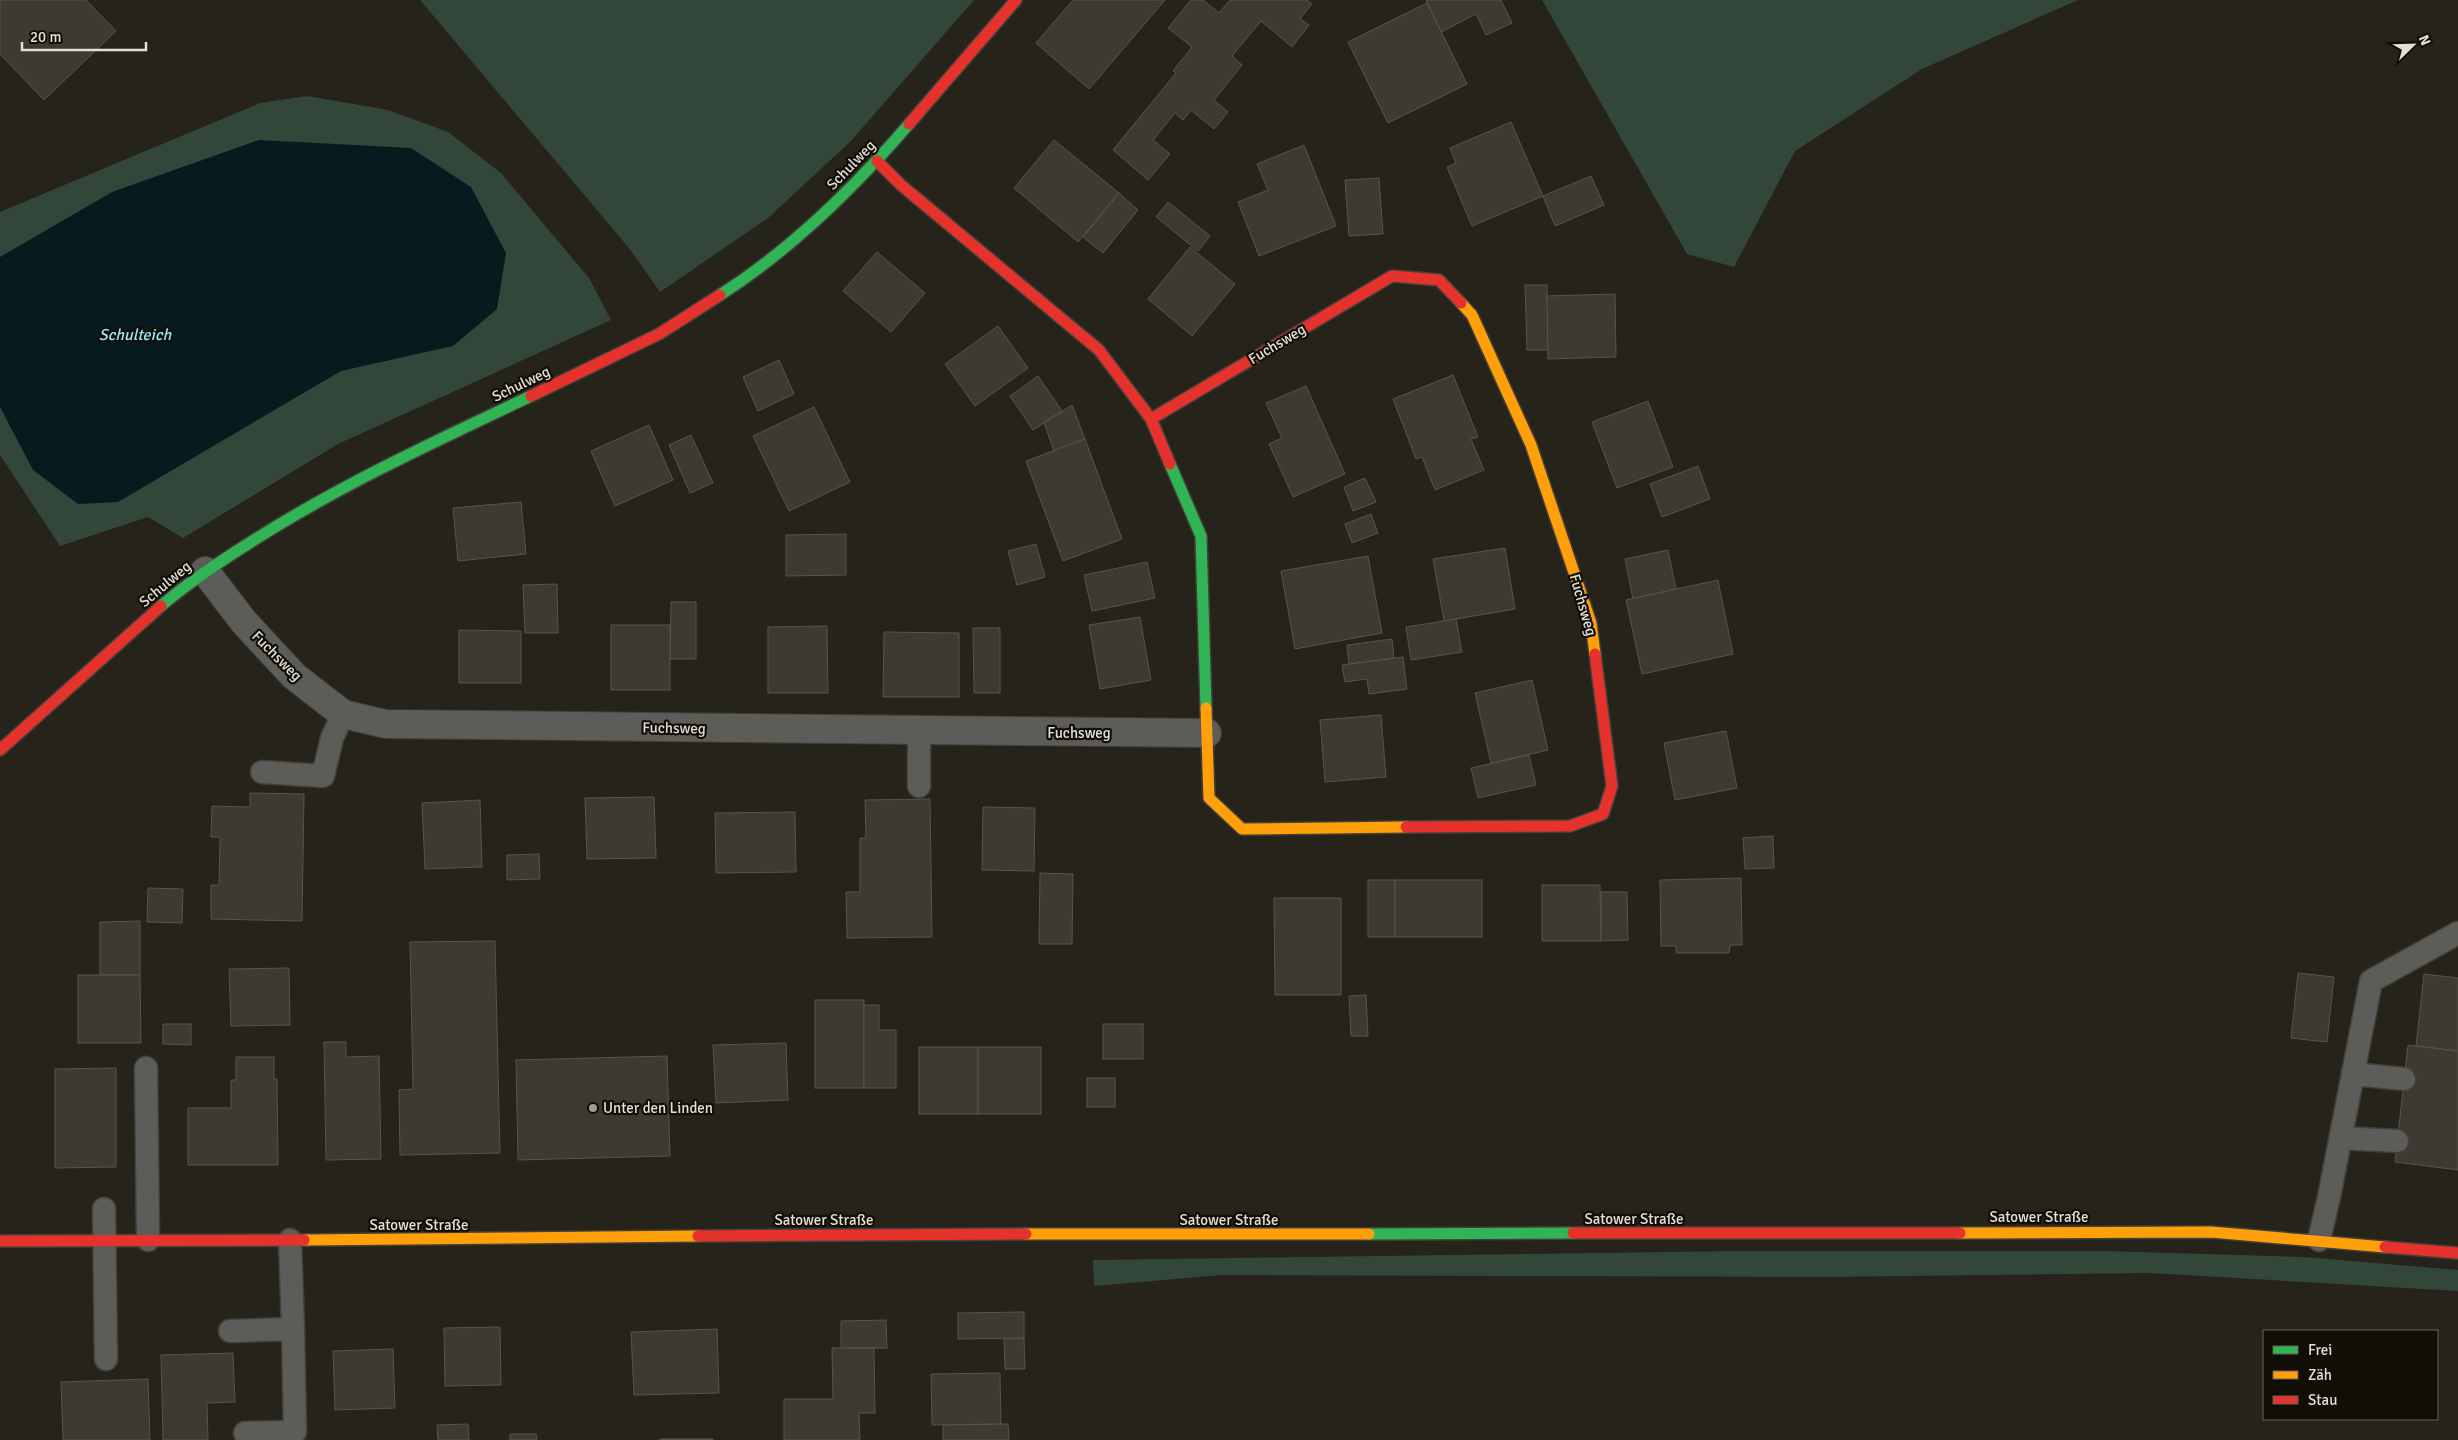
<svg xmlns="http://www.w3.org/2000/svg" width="2458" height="1440" font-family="Signika,sans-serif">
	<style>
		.green { fill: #32473a }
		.water { fill: #071b1f }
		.building { fill: #3d3a33; stroke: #56544c }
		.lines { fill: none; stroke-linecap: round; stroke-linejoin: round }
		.lane-casing { stroke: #434039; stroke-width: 25 }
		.street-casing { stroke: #434039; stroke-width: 30 }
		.fast-casing { stroke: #434039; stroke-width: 14 }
		.slow-casing { stroke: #434039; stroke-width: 14 }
		.jam-casing { stroke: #434039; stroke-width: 14 }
		.lane { stroke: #5c5c59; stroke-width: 22 }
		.street { stroke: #5c5c59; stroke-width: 28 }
		.fast { stroke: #30b455; stroke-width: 11 }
		.slow { stroke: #ff9f0a; stroke-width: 11 }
		.jam { stroke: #e5322d; stroke-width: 11 }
		.poi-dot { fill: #a19d94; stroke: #110e08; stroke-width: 2 }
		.labels { text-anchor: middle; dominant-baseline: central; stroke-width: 4.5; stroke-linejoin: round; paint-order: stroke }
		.street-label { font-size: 15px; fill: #e3dfd5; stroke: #110e08 }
		.poi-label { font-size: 15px; fill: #e3dfd5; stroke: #110e08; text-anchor: start }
		.water-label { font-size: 16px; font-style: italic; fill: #96e5f8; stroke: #110e08 }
	</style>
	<rect width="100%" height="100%" fill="#26231a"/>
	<g class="green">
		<path d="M420,0H974L851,141L768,218L660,292L629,248Z"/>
		<path d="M1542,0H2078L1922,69L1795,151L1734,267L1687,254Z"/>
		<path d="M307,96L388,110L448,132L501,173L589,278L611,320L338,444L183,538L148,517L60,546L0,455V212L260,103Z"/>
		<path d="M1739,1251H2105L2304,1257L2458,1270V1291L2150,1273L1819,1277L1222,1275L1094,1286L1093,1260Z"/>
	</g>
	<path class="water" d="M259,140L411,148L471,187L506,253L497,309L453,346L341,371L118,502L78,504L33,470L0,407V257L112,192Z"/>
	<g class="building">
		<path d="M0,0H86L116,31L44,100L0,54Z"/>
		<path d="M1073,0H1165L1089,89L1036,43Z"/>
		<path d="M1191,0H1203L1219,13L1230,0H1307L1312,4L1300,19L1309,25L1292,47L1261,21L1232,56L1242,65L1214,100L1228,112L1214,129L1191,110L1183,120L1175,113L1153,140L1170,154L1148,180L1113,150L1176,73L1173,71L1192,47L1168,28Z"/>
		<path d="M1426,0H1501L1512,23L1486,35L1476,14L1441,32Z"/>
		<path d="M1427,3L1467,84L1388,123L1348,42Z"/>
		<path d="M1511,122L1543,196L1472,226L1447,167L1456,163L1450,148Z"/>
		<path d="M1054,140L1119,193L1078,242L1014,188Z"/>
		<path d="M1304,145L1336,226L1259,256L1238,202L1268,190L1257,164Z"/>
		<path d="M1591,176L1604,205L1555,226L1543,196Z"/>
		<path d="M1379,178L1383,234L1349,236L1345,180Z"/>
		<path d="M1119,193L1138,210L1103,253L1083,237Z"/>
		<path d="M1168,202L1210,236L1198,251L1156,217Z"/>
		<path d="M1190,247L1235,284L1192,336L1148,299Z"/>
		<path d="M877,252L925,293L891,332L843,291Z"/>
		<path d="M1525,285H1547L1548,350H1527Z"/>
		<path d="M1615,294L1616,357L1548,359L1547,296Z"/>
		<path d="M998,326L1028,368L975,406L945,364Z"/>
		<path d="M779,360L794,394L758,411L743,377Z"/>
		<path d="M1453,375L1478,437L1471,439L1484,470L1435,490L1422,457L1416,459L1393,399Z"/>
		<path d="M1038,376L1062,411L1033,430L1010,396Z"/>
		<path d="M1306,386L1345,474L1293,497L1269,444L1282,438L1266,403Z"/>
		<path d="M1648,401L1673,467L1617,488L1592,422Z"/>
		<path d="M1072,405L1085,439L1054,451L1044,423Z"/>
		<path d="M814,407L850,482L789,511L753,436Z"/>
		<path d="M649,425L673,480L615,506L591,451Z"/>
		<path d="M691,435L713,483L690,493L669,445Z"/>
		<path d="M1085,439L1122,539L1063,561L1026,461Z"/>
		<path d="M1698,466L1710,499L1662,517L1650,484Z"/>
		<path d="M1365,478L1376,502L1353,511L1344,487Z"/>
		<path d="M521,502L526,554L458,561L453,508Z"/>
		<path d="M1371,514L1378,533L1352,543L1345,524Z"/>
		<path d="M846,534V575L786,576V535Z"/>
		<path d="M1036,544L1045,577L1017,585L1008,551Z"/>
		<path d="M1505,548L1515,609L1444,621L1433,559Z"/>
		<path d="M1668,550L1676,589L1633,599L1625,559Z"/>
		<path d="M1368,556L1382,633L1295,649L1281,571Z"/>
		<path d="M1147,562L1155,598L1092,611L1084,575Z"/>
		<path d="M1718,580L1733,654L1642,674L1626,600Z"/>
		<path d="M557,584L558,633H525L523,585Z"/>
		<path d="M671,602H696V659H670Z"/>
		<path d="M1140,617L1151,680L1100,689L1089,625Z"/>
		<path d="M1456,619L1462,652L1411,660L1406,627Z"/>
		<rect x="611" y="625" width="59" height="65"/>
		<path d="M827,626L828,693H768V627Z"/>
		<path d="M973,628H1000V693H974Z"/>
		<path d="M459,630L521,631V683H459Z"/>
		<path d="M884,632L959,633V697H883Z"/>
		<path d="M1392,639L1394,658L1349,664L1347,645Z"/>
		<path d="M1403,657L1407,689L1369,694L1367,679L1345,682L1342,665Z"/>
		<path d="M1532,680L1548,750L1491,763L1475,693Z"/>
		<path d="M1381,715L1386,777L1325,782L1320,720Z"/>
		<path d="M1726,731L1737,788L1675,800L1664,743Z"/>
		<path d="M1529,755L1536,785L1478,798L1471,768Z"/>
		<path d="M250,793L304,794L302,921L211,919V885H219L220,837H211L212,806L250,807Z"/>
		<path d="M654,797L656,858L587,859L585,798Z"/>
		<path d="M930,799L932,937L847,938L846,892H860V838H866L865,800Z"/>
		<path d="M480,800L482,867L425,869L422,803Z"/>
		<path d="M983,807L1035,808L1034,871L982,870Z"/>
		<path d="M795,812L796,872L716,873L715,813Z"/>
		<path d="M1773,836L1774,868L1745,869L1743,838Z"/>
		<path d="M539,854L540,879L507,880V855Z"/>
		<path d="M1040,873L1073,874L1072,944H1039Z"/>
		<path d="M1741,878L1742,945H1730L1729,953H1676V946H1661L1660,880Z"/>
		<rect x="1368" y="880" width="27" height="57"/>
		<rect x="1395" y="880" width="87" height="57"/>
		<path d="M1542,885H1600L1601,941H1542Z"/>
		<path d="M148,888L183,889L182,923L147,922Z"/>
		<path d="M1601,892H1627L1628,940L1601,941Z"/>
		<path d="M1274,898H1341V995H1275Z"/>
		<path d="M140,921V975H100V922Z"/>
		<path d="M495,941L500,1153L400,1155L399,1090L413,1089L410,942Z"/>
		<path d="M289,968L290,1025L231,1026L229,969Z"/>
		<path d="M2298,973L2334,977L2327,1042L2291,1038Z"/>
		<path d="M2424,974L2458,978V1051L2416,1046Z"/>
		<path d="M78,975H140L141,1043H78Z"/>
		<path d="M1366,995L1368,1036H1351L1349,996Z"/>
		<rect x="815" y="1000" width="49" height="88"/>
		<path d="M864,1005H879V1030H896V1088H864Z"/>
		<path d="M163,1024H191V1045L163,1044Z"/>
		<rect x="1103" y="1024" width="40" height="35"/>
		<path d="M324,1042H346V1057L379,1056L381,1159L326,1160Z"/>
		<path d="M786,1043L788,1100L716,1103L713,1045Z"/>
		<path d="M2408,1045L2458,1051V1170L2395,1162Z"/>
		<rect x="919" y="1047" width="59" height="67"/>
		<rect x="978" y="1047" width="63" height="67"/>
		<path d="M667,1056L670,1156L518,1160L516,1060Z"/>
		<path d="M236,1057H274V1079H277L278,1165H188V1108H231V1080H236Z"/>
		<path d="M116,1068V1167L55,1168V1069Z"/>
		<rect x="1087" y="1078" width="28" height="29"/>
		<path d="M1024,1312V1338L958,1339V1313Z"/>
		<path d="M886,1320L887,1348H841V1321Z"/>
		<path d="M500,1327L501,1385L445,1386L444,1328Z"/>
		<path d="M717,1329L719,1393L634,1395L631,1332Z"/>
		<path d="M1024,1338L1025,1369H1005L1004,1339Z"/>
		<path d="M832,1348H874L875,1413H859L860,1440H784V1399H833Z"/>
		<path d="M393,1349L395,1408L335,1410L333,1351Z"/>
		<path d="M233,1353L235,1402L207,1403L208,1440H163L161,1355Z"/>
		<path d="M1000,1373L1001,1424L932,1425L931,1374Z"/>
		<path d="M148,1379L150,1440H63L61,1382Z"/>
		<path d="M468,1424L469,1440H438L437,1425Z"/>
		<path d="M1008,1424L1009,1440H943V1425Z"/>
		<path d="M510,1434H536L537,1440H510Z"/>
		<rect x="660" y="1439" width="53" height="1"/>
	</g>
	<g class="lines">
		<defs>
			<g id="lane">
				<path d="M919,732V786"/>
				<path d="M262,772L323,776L332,738L343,714"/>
				<path d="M146,1068L148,1240"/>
				<path d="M2353,1074L2404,1079"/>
				<path d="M2341,1138L2397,1141"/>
				<path d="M104,1209L106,1359"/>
				<path d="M290,1240L293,1329"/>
				<path d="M2319,1240L2329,1197L2371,981L2458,933"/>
				<path d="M230,1331L293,1329L295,1432L245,1433"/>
			</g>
			<path id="street" d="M205,571L244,622L294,676L343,714L385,724L1207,733"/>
			<g id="fast">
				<path d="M720,295C792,249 854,188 909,124"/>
				<path d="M1170,464L1201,536L1206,708"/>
				<path d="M161,606C189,582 219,562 251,542C340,485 436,441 531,396"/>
				<path d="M1369,1234L1573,1233"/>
			</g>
			<g id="slow">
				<path d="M1461,303L1472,315L1531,445L1591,623L1595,654"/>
				<path d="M1206,708L1209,798L1242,829L1406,827"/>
				<path d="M1960,1233L2211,1232L2385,1247"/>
				<path d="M1026,1234H1369"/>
				<path d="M304,1240L698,1236"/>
			</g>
			<g id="jam">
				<path d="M909,124L1016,0"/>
				<path d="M877,161L901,185L1099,350L1151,419L1170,464"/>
				<path d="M531,396L659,334L720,295"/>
				<path d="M1151,419L1392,276L1439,280L1461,303"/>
				<path d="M0,750L161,606"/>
				<path d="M1406,827L1570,826L1603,814L1612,786L1595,654"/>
				<path d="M1573,1233H1960"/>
				<path d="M698,1236L1026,1234"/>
				<path d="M0,1241L304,1240"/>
				<path d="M2385,1247L2458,1253"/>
			</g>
		</defs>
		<use href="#lane" class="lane-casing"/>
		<use href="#street" class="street-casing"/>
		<use href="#fast" class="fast-casing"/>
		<use href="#slow" class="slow-casing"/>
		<use href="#jam" class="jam-casing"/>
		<use href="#lane" class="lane"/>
		<use href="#street" class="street"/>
		<use href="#fast" class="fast"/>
		<use href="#slow" class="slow"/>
		<use href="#jam" class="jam"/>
	</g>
	<circle class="poi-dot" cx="593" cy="1108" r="5"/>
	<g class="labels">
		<g class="street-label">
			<text transform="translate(851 165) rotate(-46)">Schulweg</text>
			<text transform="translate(1277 344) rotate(-31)">Fuchsweg</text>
			<text transform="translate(521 384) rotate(-26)">Schulweg</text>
			<text transform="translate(165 584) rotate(-40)">Schulweg</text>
			<text transform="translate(1583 605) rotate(74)">Fuchsweg</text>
			<text transform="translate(277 656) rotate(45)">Fuchsweg</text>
			<text transform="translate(674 728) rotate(1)">Fuchsweg</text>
			<text x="1079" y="733">Fuchsweg</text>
			<text x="2039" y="1217">Satower Straße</text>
			<text x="1634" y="1219">Satower Straße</text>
			<text x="824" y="1220">Satower Straße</text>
			<text x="1229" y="1220">Satower Straße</text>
			<text x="419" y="1225">Satower Straße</text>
		</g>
		<g class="poi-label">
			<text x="603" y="1108">Unter den Linden</text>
		</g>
		<g class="water-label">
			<text x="135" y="335">Schulteich</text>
		</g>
	</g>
	<rect x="2263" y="1330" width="175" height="90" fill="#110e08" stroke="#65625a"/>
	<rect x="2273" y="1346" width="25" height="8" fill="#30b455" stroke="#65625a"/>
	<text x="2308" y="1355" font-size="15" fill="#e3dfd5">Frei</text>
	<rect x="2273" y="1371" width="25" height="8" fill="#ff9f0a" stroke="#65625a"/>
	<text x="2308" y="1380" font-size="15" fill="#e3dfd5">Zäh</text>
	<rect x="2273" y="1396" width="25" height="8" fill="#e5322d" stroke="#65625a"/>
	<text x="2308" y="1405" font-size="15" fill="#e3dfd5">Stau</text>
	<g transform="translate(2413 45) rotate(67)" stroke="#110e08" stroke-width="4" paint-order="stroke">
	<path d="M0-4L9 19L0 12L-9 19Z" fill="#e3dfd5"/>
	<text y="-8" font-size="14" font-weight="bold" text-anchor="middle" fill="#e3dfd5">N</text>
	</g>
	<path d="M22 42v8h124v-8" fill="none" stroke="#e3dfd5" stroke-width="2.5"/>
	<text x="30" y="42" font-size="15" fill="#e3dfd5" stroke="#110e08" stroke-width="4" paint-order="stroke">20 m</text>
</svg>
